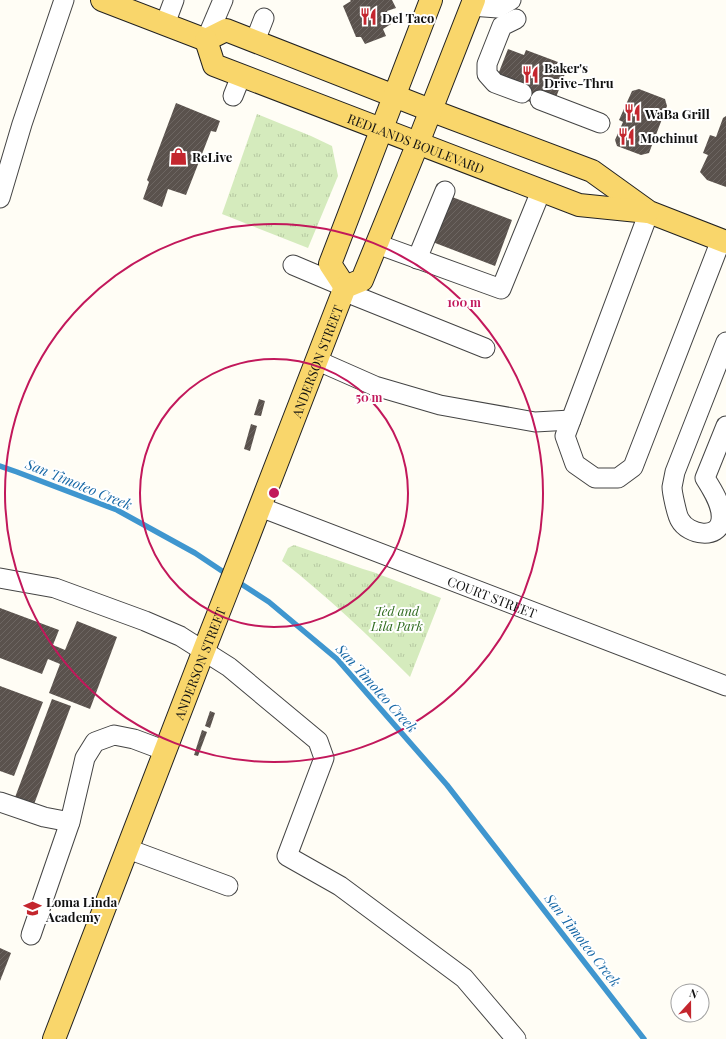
<svg xmlns="http://www.w3.org/2000/svg" width="726" height="1039" font-family="'Playfair Display',serif">
	<style>
		.park { fill: url(#park-tufts) }
		.lines { fill: none; stroke-linecap: round; stroke-linejoin: round }
		.stream { stroke: #3f96cf; stroke-width: 5.5 }
		.building { fill: url(#building-hatch) }
		.minor-casing { stroke: #444; stroke-width: 21 }
		.major-casing { stroke: #222; stroke-width: 24 }
		.minor { stroke: #fff; stroke-width: 19 }
		.major { stroke: #f9d66b; stroke-width: 22 }
		.ring { fill: none; stroke: #c2185b; stroke-width: 2 }
		.labels { text-anchor: middle; dominant-baseline: central; stroke-width: 4; stroke-linejoin: round; paint-order: stroke }
		.poi-label { font-size: 13px; font-weight: bold; fill: #111; stroke: #fff; text-anchor: start }
		.street-label { font-size: 13px; fill: #111; stroke: #fff }
		.park-label { font-size: 13px; font-style: italic; fill: #2f6b1f; stroke: #fff }
		.water-label { font-size: 14px; font-style: italic; fill: #1768a6; stroke: #fff }
		.centre { fill: #c2185b; stroke: #fff; stroke-width: 2 }
		.ring-label { font-size: 12px; text-anchor: middle; font-weight: bold; fill: #c2185b; stroke: #fff; stroke-width: 4; stroke-linejoin: round; paint-order: stroke }
	</style>
	<defs>
		<pattern id="park-tufts" width="24" height="20" patternUnits="userSpaceOnUse"><rect width="24" height="20" fill="#d5ebbd"/><path d="M3 7l-1-3M5 7V3M7 7l1-3M15 17l-1-3M17 17v-4M19 17l1-3" fill="none" stroke="#b6c8a1"/></pattern>
		<pattern id="building-hatch" width="6" height="6" patternUnits="userSpaceOnUse"><rect width="6" height="6" fill="#5a524d"/><path d="M-1 1l2-2M0 6l6-6M5 7l2-2" fill="none" stroke="#6d6662"/></pattern>
	</defs>
	<rect width="100%" height="100%" fill="#fffdf5"/>
	<g class="park">
		<path d="M257,114L311,136L332,146L338,176L308,248L222,214Z"/>
		<path d="M294,545L363,569L373,572L441,598L410,677C369,636 327,596 282,561L288,548Z"/>
	</g>
	<g class="lines">
		<g class="stream">
			<path d="M0,466L17,472L117,510L195,553L228,575"/>
			<path d="M235,580L269,602L337,659L447,785L644,1039"/>
		</g>
	</g>
	<g class="building">
		<path d="M350,0H392L396,8L387,11L391,24L383,29L386,36L365,44L361,37H356L343,6L351,1Z"/>
		<path d="M508,49L524,55L526,50L558,62L555,67L566,71L555,100L538,105L520,98L497,77Z"/>
		<path d="M639,89L665,99L667,106L649,153L641,155L617,146L615,140L623,122L619,120L632,91Z"/>
		<path d="M176,103L220,121L216,132L211,131L186,195L168,189L162,207L143,199L149,182L147,180Z"/>
		<path d="M726,116V187L707,180L700,172L708,155L703,153L710,135L716,137L723,118Z"/>
		<path d="M447,195L512,220L495,266L430,241Z"/>
		<path d="M259,399L265,401L261,416L254,415Z"/>
		<path d="M251,424L257,426L250,451L244,449Z"/>
		<path d="M0,608L59,630L53,645L65,650L77,621L117,637L90,709L49,693L60,664L48,659L42,674L0,658Z"/>
		<path d="M0,686L43,702L14,776L0,771Z"/>
		<path d="M52,699L71,706L33,807L14,800Z"/>
		<path d="M210,711L215,713L210,728L205,726Z"/>
		<path d="M202,730L207,732L198,756L194,755Z"/>
		<path d="M0,948L11,953L0,981Z"/>
	</g>
	<g class="lines">
		<defs>
			<g id="minor">
				<path d="M471,6L498,8L511,0"/>
				<path d="M516,19L502,26L487,64V74L495,83L522,93"/>
				<path d="M165,24L174,0"/>
				<path d="M206,40L223,0"/>
				<path d="M255,41L264,18"/>
				<path d="M233,96L241,76"/>
				<path d="M540,100L600,123"/>
				<path d="M0,198L22,124L64,0"/>
				<path d="M649,212L565,436L575,464L595,478H618L633,467L721,240"/>
				<path d="M377,244L501,289L541,191"/>
				<path d="M417,259L445,191"/>
				<path d="M293,265L345,287"/>
				<path d="M343,291L485,348"/>
				<path d="M726,342L675,472C674,477 673,482 672,487C672,492 677,516 680,520C688,535 719,540 721,520C723,506 712,489 705,478L726,426"/>
				<path d="M316,360L375,386L440,405L535,422L571,420"/>
				<path id="s1" d="M260,507L726,686"/>
				<path d="M0,578L55,588L145,621L180,636L229,667L318,741L324,758L287,856L340,886L464,978L516,1039"/>
				<path d="M0,802L44,817L70,822L85,758L95,742L114,735L134,739L166,751"/>
				<path d="M128,849L228,886"/>
				<path d="M31,935L70,822"/>
			</g>
			<g id="major">
				<path d="M102,0L206,40L226,30L430,110L584,168L592,171L649,212L726,242"/>
				<path id="s2" d="M206,40L214,65L579,205L648,212"/>
				<path d="M345,287L330,264L431,0"/>
				<path id="s3" d="M54,1039L204,650L246,543L345,287L362,280L418,143L474,0"/>
			</g>
		</defs>
		<use href="#minor" class="minor-casing"/>
		<use href="#major" class="major-casing"/>
		<use href="#minor" class="minor"/>
		<use href="#major" class="major"/>
	</g>
	<g class="ring">
		<circle cx="274" cy="493" r="134"/>
		<circle cx="274" cy="493" r="269"/>
	</g>
	<defs>
		<symbol id="restaurant-bare" viewBox="-9 -9 18 18"><path d="M-5-6h1v4h1v-4h1v4h1v-4h1v5L-1.5 .5V6h-2V.5L-5-1ZM5-6V6H3V1.5H1.5Q1.5-4 5-6Z" fill="#c4262e" stroke="#fff" stroke-width="2.5" paint-order="stroke"/></symbol>
		<symbol id="shop-bare" viewBox="-9 -9 18 18"><path d="M-5-2.5h2.3a2.7 3.5 0 0 1 5.4 0H5L5.5 6h-11ZM-1.5-2.5h3a1.5 2.3 0 0 0-3 0Z" fill="#c4262e" stroke="#fff" stroke-width="2.5" paint-order="stroke"/></symbol>
		<symbol id="school-bare" viewBox="-9 -9 18 18"><path d="M0-5L7-2L0 1L-7-2ZM-4 1L0 2.5L4 1V4Q0 6-4 4Z" fill="#c4262e" stroke="#fff" stroke-width="2.5" paint-order="stroke"/></symbol>
	</defs>
	<g fill-rule="evenodd">
		<use href="#restaurant-bare" x="356" y="4" width="25" height="25"/>
		<use href="#restaurant-bare" x="518" y="62" width="25" height="25"/>
		<use href="#restaurant-bare" x="620" y="100" width="25" height="25"/>
		<use href="#restaurant-bare" x="614" y="124" width="25" height="25"/>
		<use href="#shop-bare" x="166" y="144" width="25" height="25"/>
		<use href="#school-bare" x="20" y="896" width="25" height="25"/>
	</g>
	<g class="labels">
		<g class="poi-label">
			<text x="382" y="17">Del Taco</text>
			<text x="544" y="67">Baker's<tspan x="544" dy="15">Drive-Thru</tspan></text>
			<text x="645" y="113">WaBa Grill</text>
			<text x="640" y="137">Mochinut</text>
			<text x="192" y="156">ReLive</text>
			<text x="46" y="901">Loma Linda<tspan x="46" dy="15">Academy</tspan></text>
		</g>
		<g class="street-label">
			<text stroke="none"><textPath href="#s2" startOffset="243">REDLANDS BOULEVARD</textPath></text>
			<text stroke="none"><textPath href="#s3" startOffset="727">ANDERSON STREET</textPath></text>
			<text stroke="none"><textPath href="#s1" startOffset="249">COURT STREET</textPath></text>
			<text stroke="none"><textPath href="#s3" startOffset="403">ANDERSON STREET</textPath></text>
		</g>
		<g class="park-label">
			<text x="397" y="610">Ted and<tspan x="397" dy="15">Lila Park</tspan></text>
		</g>
		<g class="water-label">
			<text transform="translate(79 484) rotate(22)">San Timoteo Creek</text>
			<text transform="translate(377 688) rotate(48)">San Timoteo Creek</text>
			<text transform="translate(583 940) rotate(52)">San Timoteo Creek</text>
		</g>
	</g>
	<circle cx="274" cy="493" r="6" class="centre"/>
	<g class="ring-label">
		<text x="464" y="307">100 m</text>
		<text x="369" y="402">50 m</text>
	</g>
	<g transform="translate(690 1003) rotate(21)"><circle r="19" fill="#ffffff" stroke="#a0a0a0"/>
	<path d="M0-3L7 15L0 10L-7 15Z" fill="#c4262e"/>
	<text y="-6" font-size="11" font-weight="bold" text-anchor="middle" fill="#111111">N</text>
	</g>
</svg>
